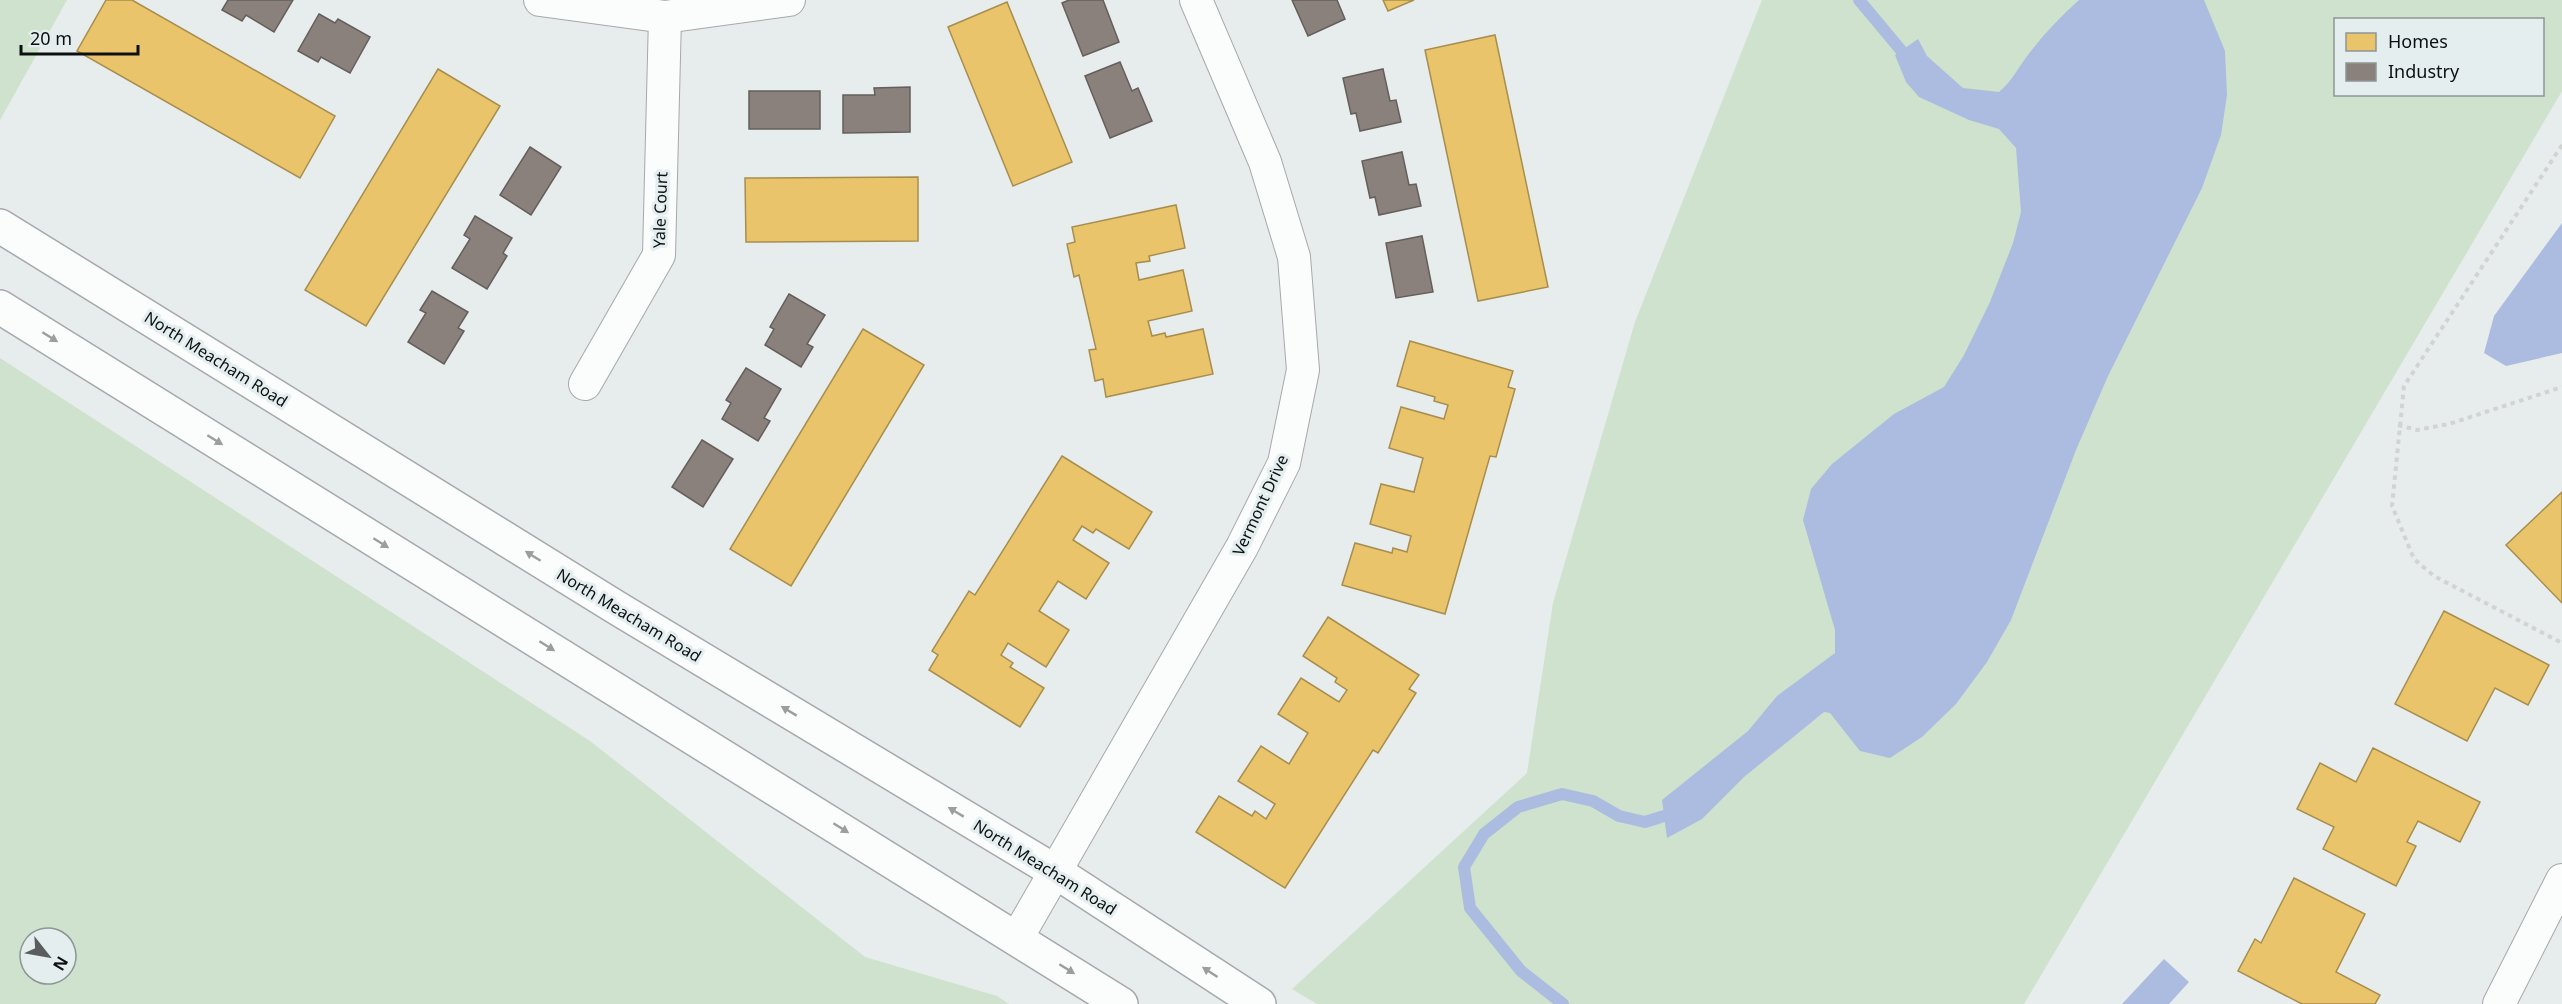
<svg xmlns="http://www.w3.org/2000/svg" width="2562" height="1004" font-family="'Noto Sans',sans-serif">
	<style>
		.green { fill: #cee2cd; fill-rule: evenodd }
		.water { fill: #acbce0 }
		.homes { fill: #e9c46a; stroke: #a78e4f; stroke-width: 1.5 }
		.industry { fill: #8a817c; stroke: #645f5c; stroke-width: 1.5 }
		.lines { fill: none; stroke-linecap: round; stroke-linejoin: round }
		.stream { stroke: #acbce0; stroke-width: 12 }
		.street-casing { stroke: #a6a9aa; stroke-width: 34 }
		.secondary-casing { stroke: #a6a9aa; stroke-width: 36 }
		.path { stroke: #d2d3d3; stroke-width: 4; stroke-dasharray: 4.5 4.5; stroke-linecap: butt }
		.street { stroke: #fbfcfc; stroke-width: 32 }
		.secondary { stroke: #fbfcfc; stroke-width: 33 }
		.oneway { fill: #9c9e9e }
		.labels { text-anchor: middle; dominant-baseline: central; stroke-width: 6; stroke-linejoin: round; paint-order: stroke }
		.street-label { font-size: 16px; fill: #0d1011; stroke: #e4eeef }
	</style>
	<rect width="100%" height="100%" fill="#e7ecec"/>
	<g class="green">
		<path d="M0,0H67L0,120Z"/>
		<path d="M1762,0H2562V91L2024,1004H1317L1292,989L1527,773L1553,603L1635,322ZM2336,20H2542V94H2336Z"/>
		<path d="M0,358L590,741L865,957L997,996L1009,1004H0ZM30,938H66V974H30Z"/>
	</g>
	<g class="water">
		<path d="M2079,0H2204L2225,51L2227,95L2221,135L2202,188L2108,376L2076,450L2011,620L1987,662L1956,704L1922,737L1890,758L1860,751L1830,713L1824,712L1744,777L1702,819L1667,838L1662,800L1748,731L1777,696L1835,653V630L1803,520L1811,489L1832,464L1894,414L1944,387L1964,355L1990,302L2013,243L2021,212L2016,148L1999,129L1969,120L1919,97L1906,82L1895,55L1918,39L1927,56L1963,88L1999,92C2012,81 2018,68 2028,55C2043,35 2060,17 2079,0Z"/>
		<path d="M2562,223V353L2506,366L2484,353L2494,316Z"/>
		<path d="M2164,959L2189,982L2169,1004H2122Z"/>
	</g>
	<g class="homes">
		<path d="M106,0H132L335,116L300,178L77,51Z"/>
		<path d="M1383,0H1414L1388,11Z"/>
		<path d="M1007,2L1072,162L1013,186L948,27Z"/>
		<path d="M1495,35L1548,287L1478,301L1425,50Z"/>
		<path d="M438,69L500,106L366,326L305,290Z"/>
		<path d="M918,177V241L746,242L745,178Z"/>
		<path d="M1176,205L1185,248L1149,256L1150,261L1136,263L1139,280L1183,270L1192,311L1148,321L1152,336L1165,333L1166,337L1203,329L1213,374L1106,397L1103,379L1095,381L1089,350L1096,349L1079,275L1074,277L1067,244L1075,242L1072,227Z"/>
		<path d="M863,329L924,365L791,586L730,549Z"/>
		<path d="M1410,341L1513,371L1508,387L1515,389L1496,457L1490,456L1445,614L1342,585L1355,543L1392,553L1393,548L1407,552L1411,536L1370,524L1381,484L1414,492L1423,458L1389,448L1401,407L1444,419L1448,405L1434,401L1435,397L1397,386Z"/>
		<path d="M1062,456L1152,512L1129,549L1096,529L1093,533L1082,526L1073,540L1109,563L1086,599L1058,581L1039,611L1069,630L1046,667L1008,643L1001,655L1013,663L1010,667L1044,688L1020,727L929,670L938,655L932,651L969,591L975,595Z"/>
		<path d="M2562,492V603L2506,545Z"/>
		<path d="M2444,611L2549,665L2528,705L2495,688L2467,741L2395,704Z"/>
		<path d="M1328,617L1419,675L1409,689L1416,693L1378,753L1373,750L1285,888L1196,832L1219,796L1252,816L1255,811L1266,819L1275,804L1238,781L1261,746L1289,764L1308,733L1278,714L1301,678L1339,702L1347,690L1335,682L1337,678L1303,656Z"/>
		<path d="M2373,748L2480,802L2460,842L2418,821L2407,842L2416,846L2396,886L2323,849L2334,827L2297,809L2320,763L2356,782Z"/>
		<path d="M2294,878L2365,914L2336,972L2380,995L2375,1004H2302L2238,971L2255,939L2261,943Z"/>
	</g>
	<g class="industry">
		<path d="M228,0H293L274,32L246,15L242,21L222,10Z"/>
		<path d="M1069,0H1103L1119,42L1083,56L1062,3Z"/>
		<path d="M1292,0H1337L1345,19L1308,36Z"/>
		<path d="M319,14L335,23L338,19L370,37L350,73L321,57L318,62L298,51Z"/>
		<path d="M1120,62L1132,91L1138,88L1152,121L1110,138L1085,76Z"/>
		<path d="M1383,69L1390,101L1396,100L1401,122L1360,131L1356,113L1351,114L1343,78Z"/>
		<path d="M910,87V132L843,133V95H875L874,88Z"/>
		<rect x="749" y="91" width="71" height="38"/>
		<path d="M530,147L561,167L531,215L500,195Z"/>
		<path d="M1402,152L1409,185L1416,184L1421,206L1379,215L1375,197L1370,198L1362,161Z"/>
		<path d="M475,216L512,238L503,253L507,256L487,289L452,268L470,239L464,235Z"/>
		<path d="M1422,236L1433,292L1396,298L1386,243Z"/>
		<path d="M432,291L468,312L458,328L464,331L444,364L408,342L426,313L420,310Z"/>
		<path d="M789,294L825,315L807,344L813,347L801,367L765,345L774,329L770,327Z"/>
		<path d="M746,368L781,389L764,418L770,421L758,441L722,419L731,403L726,400Z"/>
		<path d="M702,440L733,459L703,507L672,487Z"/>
	</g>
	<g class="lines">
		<g class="stream">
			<path d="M1859,0L1910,61"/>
			<path d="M1563,1004L1521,971L1470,908L1464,867L1484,834L1518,807L1562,794L1593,801L1619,816L1645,822L1664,816"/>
		</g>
		<defs>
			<g id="street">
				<path d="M540,0L665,17L789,0"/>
				<path d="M585,384L659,255L665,17"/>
				<path d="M1017,938L1242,547L1284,463L1303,370L1294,257L1265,162L1196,0"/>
				<path d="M2499,1004L2562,880"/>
			</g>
			<g id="secondary">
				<path d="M0,226L617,608L1056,872L1259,1004"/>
				<path d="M0,307L1121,1004"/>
			</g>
		</defs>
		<use href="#street" class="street-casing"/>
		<use href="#secondary" class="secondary-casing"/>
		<g class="path">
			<path d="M2562,145L2404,386L2392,506L2414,559L2434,576L2562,643"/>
			<path d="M2398,425L2417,430L2449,424L2562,387"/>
		</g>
		<use href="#street" class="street"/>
		<use href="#secondary" class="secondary"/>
	</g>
	<defs><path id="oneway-solid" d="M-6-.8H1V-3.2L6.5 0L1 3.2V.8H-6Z" transform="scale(1.5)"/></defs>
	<g class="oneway">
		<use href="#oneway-solid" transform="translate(50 337) rotate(32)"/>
		<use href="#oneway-solid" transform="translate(215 440) rotate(32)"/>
		<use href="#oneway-solid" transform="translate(381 543) rotate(32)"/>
		<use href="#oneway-solid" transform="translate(533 556) rotate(-148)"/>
		<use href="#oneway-solid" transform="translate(547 646) rotate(32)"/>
		<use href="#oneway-solid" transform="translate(789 711) rotate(-149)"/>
		<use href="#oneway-solid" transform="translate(956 812) rotate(-149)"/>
		<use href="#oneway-solid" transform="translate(841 828) rotate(32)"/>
		<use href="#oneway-solid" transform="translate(1067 969) rotate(32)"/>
		<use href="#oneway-solid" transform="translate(1210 972) rotate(-147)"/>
	</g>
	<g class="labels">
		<g class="street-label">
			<text transform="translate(660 210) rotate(-88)">Yale Court</text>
			<text transform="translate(216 359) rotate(32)">North Meacham Road</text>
			<text transform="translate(1260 505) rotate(-65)">Vermont Drive</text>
			<text transform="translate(629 615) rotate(31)">North Meacham Road</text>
			<text transform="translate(1045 867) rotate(32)">North Meacham Road</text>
		</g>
	</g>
	<rect x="2334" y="18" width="210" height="78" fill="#e4eeef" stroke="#8e9596" stroke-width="1.5"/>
	<rect x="2346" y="33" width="30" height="18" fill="#e9c46a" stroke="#8e9596" stroke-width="1.5"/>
	<text x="2388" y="48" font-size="18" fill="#0d1011">Homes</text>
	<rect x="2346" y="63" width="30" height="18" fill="#8a817c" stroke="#8e9596" stroke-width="1.5"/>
	<text x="2388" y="78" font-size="18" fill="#0d1011">Industry</text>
	<g transform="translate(48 956) rotate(121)"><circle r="28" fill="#e4eeef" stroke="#8e9596" stroke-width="1.5"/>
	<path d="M0-4.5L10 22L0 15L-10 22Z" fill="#595d5e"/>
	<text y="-9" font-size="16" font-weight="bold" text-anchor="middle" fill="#0d1011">N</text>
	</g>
	<path d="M21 45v9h117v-9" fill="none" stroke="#0d1011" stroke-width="3"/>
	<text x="30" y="45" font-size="18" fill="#0d1011" stroke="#e4eeef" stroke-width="4.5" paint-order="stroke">20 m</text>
</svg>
